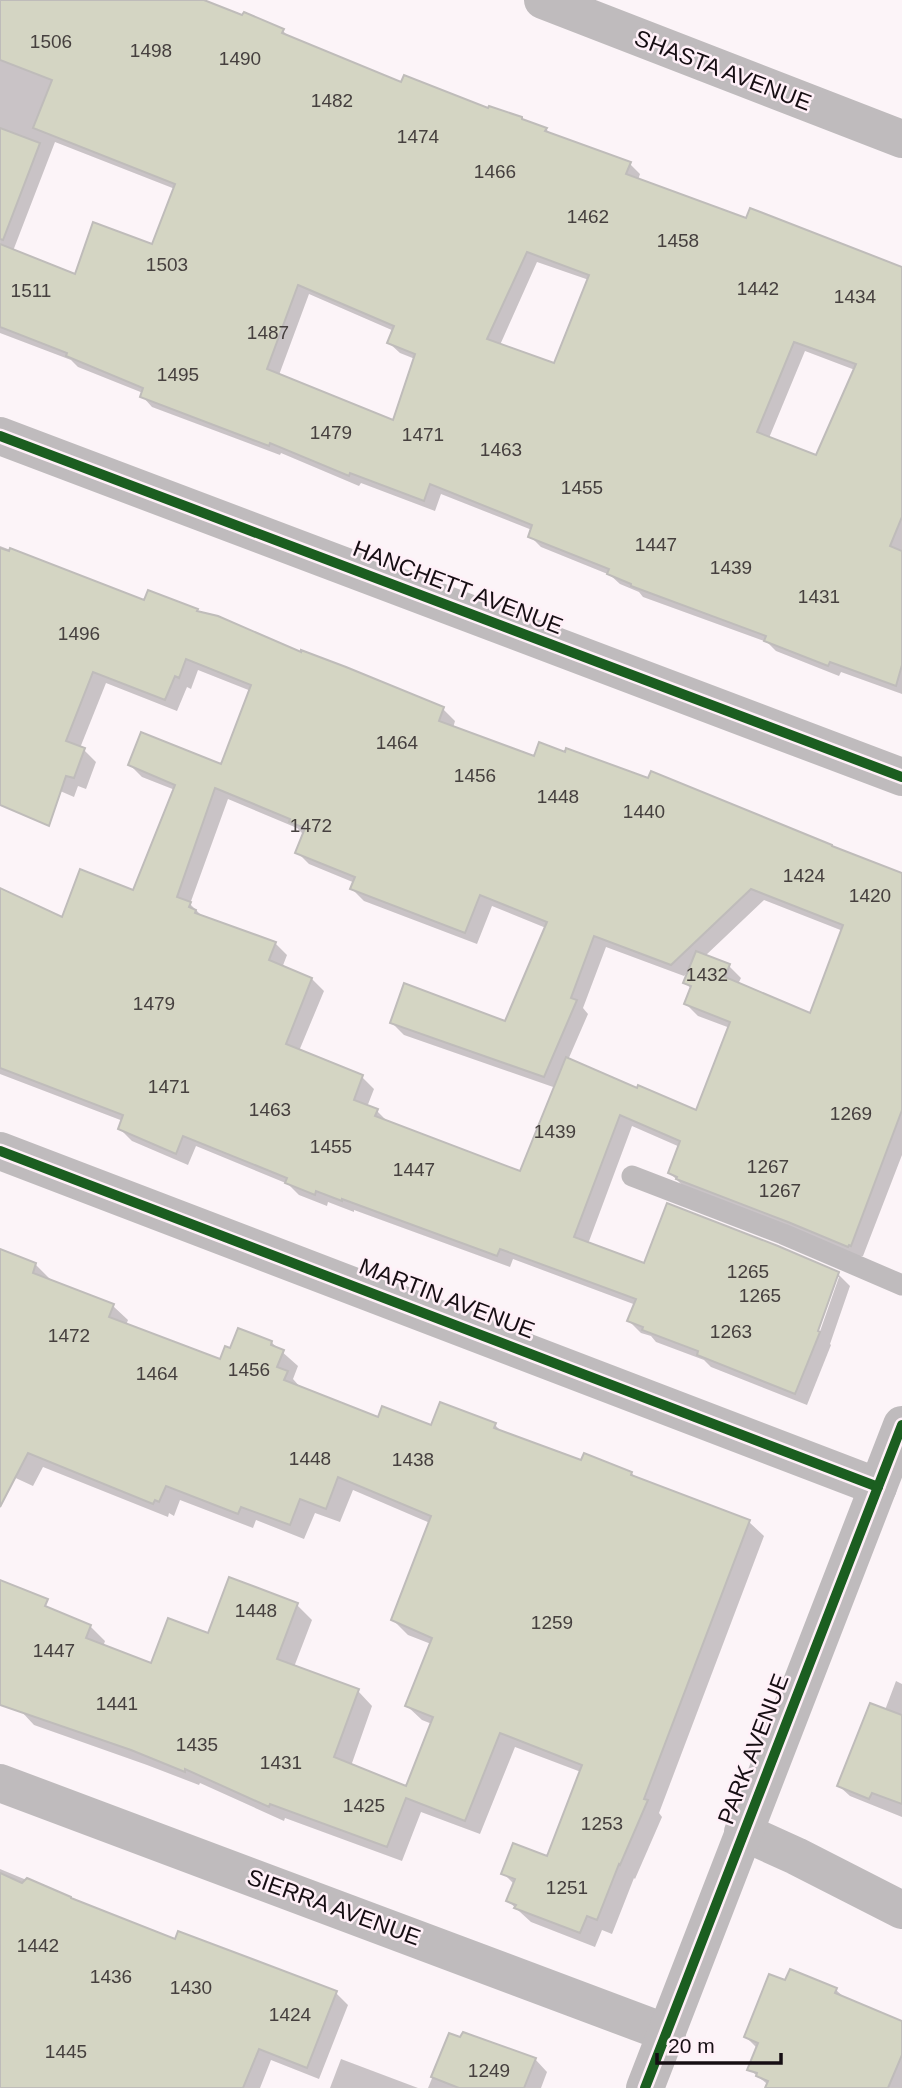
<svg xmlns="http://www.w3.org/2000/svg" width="902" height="2088" font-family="Arial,sans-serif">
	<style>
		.shadow { fill: #0003; fill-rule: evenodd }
		.building { fill: #d4d5c3; stroke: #bfbcba; stroke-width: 2; fill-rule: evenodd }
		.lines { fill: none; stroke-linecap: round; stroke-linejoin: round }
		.service { stroke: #bfbbbd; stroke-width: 21 }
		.minor { stroke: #bfbbbd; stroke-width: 38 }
		.tertiary { stroke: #bfbbbd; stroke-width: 38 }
		.cycleway-casing { stroke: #fff0f8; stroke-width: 15 }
		.cycleway { stroke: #1b5e20; stroke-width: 10 }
		.labels { text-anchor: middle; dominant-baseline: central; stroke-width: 5; stroke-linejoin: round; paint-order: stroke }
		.number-label { font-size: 19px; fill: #46403f }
		.street-label { font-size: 23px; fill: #160e13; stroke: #fff0f8 }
	</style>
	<rect width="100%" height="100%" fill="#fcf4f8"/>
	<g class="shadow">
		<path d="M0,0H200L283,31L290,38L402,84L546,129L552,136L630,164L640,174L638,180L747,220L902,269V694L841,672L839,676L776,651L767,642L643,597L639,592L620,584L610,575L541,547L530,536L532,530L441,494L435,511L361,483L359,486L281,453L280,455L152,407L142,396L143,393L78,367L71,360L0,333ZM55,142L175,189L153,246L76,276L13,251ZM537,262L589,280L555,365L500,345ZM309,294L394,331L389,343L400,353L415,359L394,422L279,375ZM805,351L855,370L817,457L769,438Z"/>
		<path d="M0,546L145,602L149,593L302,654L345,668L443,709L455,721L453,728L535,758L902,878V1155L863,1256H861L860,1258L682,1185L670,1173L680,1147L632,1126L588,1244L645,1265L838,1274L850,1286L830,1344L831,1345L807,1405L711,1367L704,1360L656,1342L651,1336L641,1333L629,1321L636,1305L513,1259L510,1267L354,1210V1212L328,1202L327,1206L299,1195L288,1184L196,1146L188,1165L132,1141L120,1129L123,1121L0,1074V910L62,919L134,892L175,790L142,777L130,765L222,766L251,691L198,670L191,689L187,687L177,711L106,683L80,748L84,750L96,762L86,789L78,786L74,797L0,765ZM228,799L297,828L304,835L297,852L309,864L355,883L352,889L364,901L477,944L492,906L546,928L506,1024L392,1023L404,1035L556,1088L521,1173L389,1123L377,1111L367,1107L374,1089L362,1077L299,1051L324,991L312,979L282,968L287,955L275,943L202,917V916L190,904ZM764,900L843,931L811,1016L738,984L741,978L729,966L705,956ZM606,947L684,976L690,970L685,983L692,989L686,1004L698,1016L730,1028L697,1113L568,1060L588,1014L583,1008ZM835,1277H839L817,1340L814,1339Z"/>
		<path d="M0,1251L36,1265L50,1279V1281L113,1306L128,1320L126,1325L221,1362L231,1351L271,1342L298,1366L293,1379L301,1388L379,1419L433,1428L495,1425L502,1432L582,1462L631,1473L637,1478L749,1522L764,1536L659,1813L662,1817L635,1879L634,1878L612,1934L602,1930L595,1947L531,1922L508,1901L514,1884L503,1873L548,1859L581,1772L515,1747L480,1834L421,1812L402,1861L285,1818L284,1821L200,1783L199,1785L147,1765L34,1725L20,1710L0,1701V1650L90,1626L105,1641L103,1647L152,1666L209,1635L297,1605L312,1620L294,1667L358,1691L372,1706L351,1766L407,1788L432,1724L422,1720L407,1706L431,1644L408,1635L393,1620L430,1523L353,1490L340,1522L315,1513L304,1539L256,1520L253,1528L180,1500L174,1516L169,1513L168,1517L43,1467L33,1486L7,1474L0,1467Z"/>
		<path d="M896,1681L902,1684V1817L850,1796L839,1786L885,1710Z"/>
		<path d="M0,1869L176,1942L336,1993L348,2005L319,2079L271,2060L260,2088H0Z"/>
		<path d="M791,1972L836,1990L846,1999L902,2023V2088H772L749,2069L757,2048L746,2037L786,1983Z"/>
		<path d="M450,2035L535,2059L547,2072L541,2088H428Z"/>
		<path d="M341,2059L418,2088H330Z"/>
	</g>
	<g class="building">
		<path d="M0,0H204L242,15L244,12L284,29L282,33L401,82L404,75L488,108L489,106L522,117V119L547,128L545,131L631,162L626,174L746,218L750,208L902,267V517L890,546L902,551V665L896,686L830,662L828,666L764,641L766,636L631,586V584L607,574L609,569L528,537L532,525L430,484L424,501L350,473L349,476L270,443L269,446L140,397L143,388L66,356L67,353L0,327V244L75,274L93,222L152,244L175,184L33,128L52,80L0,60ZM527,252L589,275L554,363L487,339ZM298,285L394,326L387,343L415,354L393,420L267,369ZM794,342L856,364L816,455L757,432Z"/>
		<path d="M0,128L40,143L3,240L0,239Z"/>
		<path d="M0,548L9,551L10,548L144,600L148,590L198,609L197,611L218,616L301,652V650L346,667L444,707L439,721L534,756L539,742L565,752L566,748L648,778L651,771L832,845V846L902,873V1110L851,1246L849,1245L848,1247L788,1222L676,1179L677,1177L668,1173L680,1141L620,1115L574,1237L644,1263L667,1203L778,1246L839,1272L818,1331L820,1332L795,1394L697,1355L698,1351L642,1330L643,1327L627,1321L636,1299L500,1249L497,1256L342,1199V1201L316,1191L315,1195L285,1183L287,1178L183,1136L176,1154L118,1129L123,1115L0,1068V888L62,917L80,869L133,890L175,785L128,765L141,732L221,764L251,685L186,659L179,678L175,676L165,700L93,672L66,741L85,748L74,778L66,776L49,826L0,805ZM215,788L290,819L289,822L305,828L295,853L355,877L350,889L465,933L480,895L547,922L505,1021L404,983L390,1023L544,1077L577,1000L571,998L594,936L671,965L751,889L843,925L810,1013L725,977L730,964L696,951L683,983L691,986L684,1004L730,1022L696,1110L638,1085L637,1088L566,1057L520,1171L375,1116L378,1109L354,1100L363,1075L286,1044L312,978L269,960L276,942L195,913L196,910L189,907L191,902L177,897Z"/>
		<path d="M0,1249L36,1263L33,1273L114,1304L109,1317L220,1359L225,1346L230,1348L238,1328L272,1341L271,1345L284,1350L277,1367L288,1371L284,1380L378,1417L382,1406L431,1425L440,1402L496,1423L494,1428L581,1460L584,1453L632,1472L631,1475L750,1520L644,1799L648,1800L620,1865L619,1864L597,1920L587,1916L580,1933L514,1908L516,1905L506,1901L515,1879L501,1874L513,1843L547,1856L582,1765L500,1733L465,1821L406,1798L387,1847L270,1804L269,1807L185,1769V1772L131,1750L0,1705V1580L48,1599L45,1606L91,1625L86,1638L151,1663L168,1618L208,1633L229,1577L298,1603L277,1659L359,1689L334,1757L406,1786L433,1717L405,1706L432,1638L391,1620L431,1516L338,1477L326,1509L300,1499L290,1525L241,1507L238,1514L166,1486L159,1502L155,1500L153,1504L28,1453L0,1507Z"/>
		<path d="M870,1703L902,1715V1804L872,1793L869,1799L837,1786Z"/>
		<path d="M0,1873L22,1883L27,1878L71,1897V1898L175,1939L178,1931L337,1991L307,2068L259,2049L243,2088H0Z"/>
		<path d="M790,1969L837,1988L835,1993L902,2021V2055L888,2088H765L768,2081L756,2076L757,2073L747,2070L758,2043L744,2037L769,1974L785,1980Z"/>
		<path d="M463,2032L536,2058L524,2088H459L431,2077L449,2033L460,2037Z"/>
	</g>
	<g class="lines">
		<path class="service" d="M632,1176L783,1234L902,1285"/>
		<g class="minor">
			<path d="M543,0L902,139"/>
			<path d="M0,436L902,777"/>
			<path d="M0,1151L878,1487"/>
			<path d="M0,1783L667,2033"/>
			<path d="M743,1832L796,1856L902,1910"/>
		</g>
		<path class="tertiary" d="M645,2088L902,1425"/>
		<defs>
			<g id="cycleway">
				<path d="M0,436L902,777"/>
				<path d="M0,1151L878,1487"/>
				<path d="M645,2088L902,1425"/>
			</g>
		</defs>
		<use href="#cycleway" class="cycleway-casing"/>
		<use href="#cycleway" class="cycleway"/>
	</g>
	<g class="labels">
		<g class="number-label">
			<text x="51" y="41">1506</text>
			<text x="151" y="50">1498</text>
			<text x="240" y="58">1490</text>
			<text x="332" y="100">1482</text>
			<text x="418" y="136">1474</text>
			<text x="495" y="171">1466</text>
			<text x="588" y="216">1462</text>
			<text x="678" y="240">1458</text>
			<text x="167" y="264">1503</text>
			<text x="758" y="288">1442</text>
			<text x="31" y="290">1511</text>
			<text x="855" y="296">1434</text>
			<text x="268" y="332">1487</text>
			<text x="178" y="374">1495</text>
			<text x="331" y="432">1479</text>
			<text x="423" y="434">1471</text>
			<text x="501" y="449">1463</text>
			<text x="582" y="487">1455</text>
			<text x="656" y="544">1447</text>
			<text x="731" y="567">1439</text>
			<text x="819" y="596">1431</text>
			<text x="79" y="633">1496</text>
			<text x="397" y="742">1464</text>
			<text x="475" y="775">1456</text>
			<text x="558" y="796">1448</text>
			<text x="644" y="811">1440</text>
			<text x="311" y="825">1472</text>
			<text x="804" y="875">1424</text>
			<text x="870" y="895">1420</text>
			<text x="707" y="974">1432</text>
			<text x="154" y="1003">1479</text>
			<text x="169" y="1086">1471</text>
			<text x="270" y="1109">1463</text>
			<text x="851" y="1113">1269</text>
			<text x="555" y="1131">1439</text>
			<text x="331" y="1146">1455</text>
			<text x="768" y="1166">1267</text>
			<text x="414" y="1169">1447</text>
			<text x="780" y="1190">1267</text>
			<text x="748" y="1271">1265</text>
			<text x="760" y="1295">1265</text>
			<text x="731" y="1331">1263</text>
			<text x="69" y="1335">1472</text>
			<text x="249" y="1369">1456</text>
			<text x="157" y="1373">1464</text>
			<text x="310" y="1458">1448</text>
			<text x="413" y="1459">1438</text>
			<text x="256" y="1610">1448</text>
			<text x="552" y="1622">1259</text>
			<text x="54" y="1650">1447</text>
			<text x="117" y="1703">1441</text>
			<text x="197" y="1744">1435</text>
			<text x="281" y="1762">1431</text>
			<text x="364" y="1805">1425</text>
			<text x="602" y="1823">1253</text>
			<text x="567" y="1887">1251</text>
			<text x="38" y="1945">1442</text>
			<text x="111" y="1976">1436</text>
			<text x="191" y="1987">1430</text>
			<text x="290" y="2014">1424</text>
			<text x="66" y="2051">1445</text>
			<text x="489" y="2070">1249</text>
		</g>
		<g class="street-label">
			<text transform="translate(723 70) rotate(21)">SHASTA AVENUE</text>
			<text transform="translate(458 587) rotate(21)">HANCHETT AVENUE</text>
			<text transform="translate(447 1298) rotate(21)">MARTIN AVENUE</text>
			<text transform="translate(753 1749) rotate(-69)">PARK AVENUE</text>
			<text transform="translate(334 1907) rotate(20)">SIERRA AVENUE</text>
		</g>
	</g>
	<path d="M657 2053v10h124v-10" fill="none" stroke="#160e13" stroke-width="3.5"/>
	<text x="668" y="2053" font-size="21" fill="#160e13" stroke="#fff0f8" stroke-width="5" paint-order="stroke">20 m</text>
</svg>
